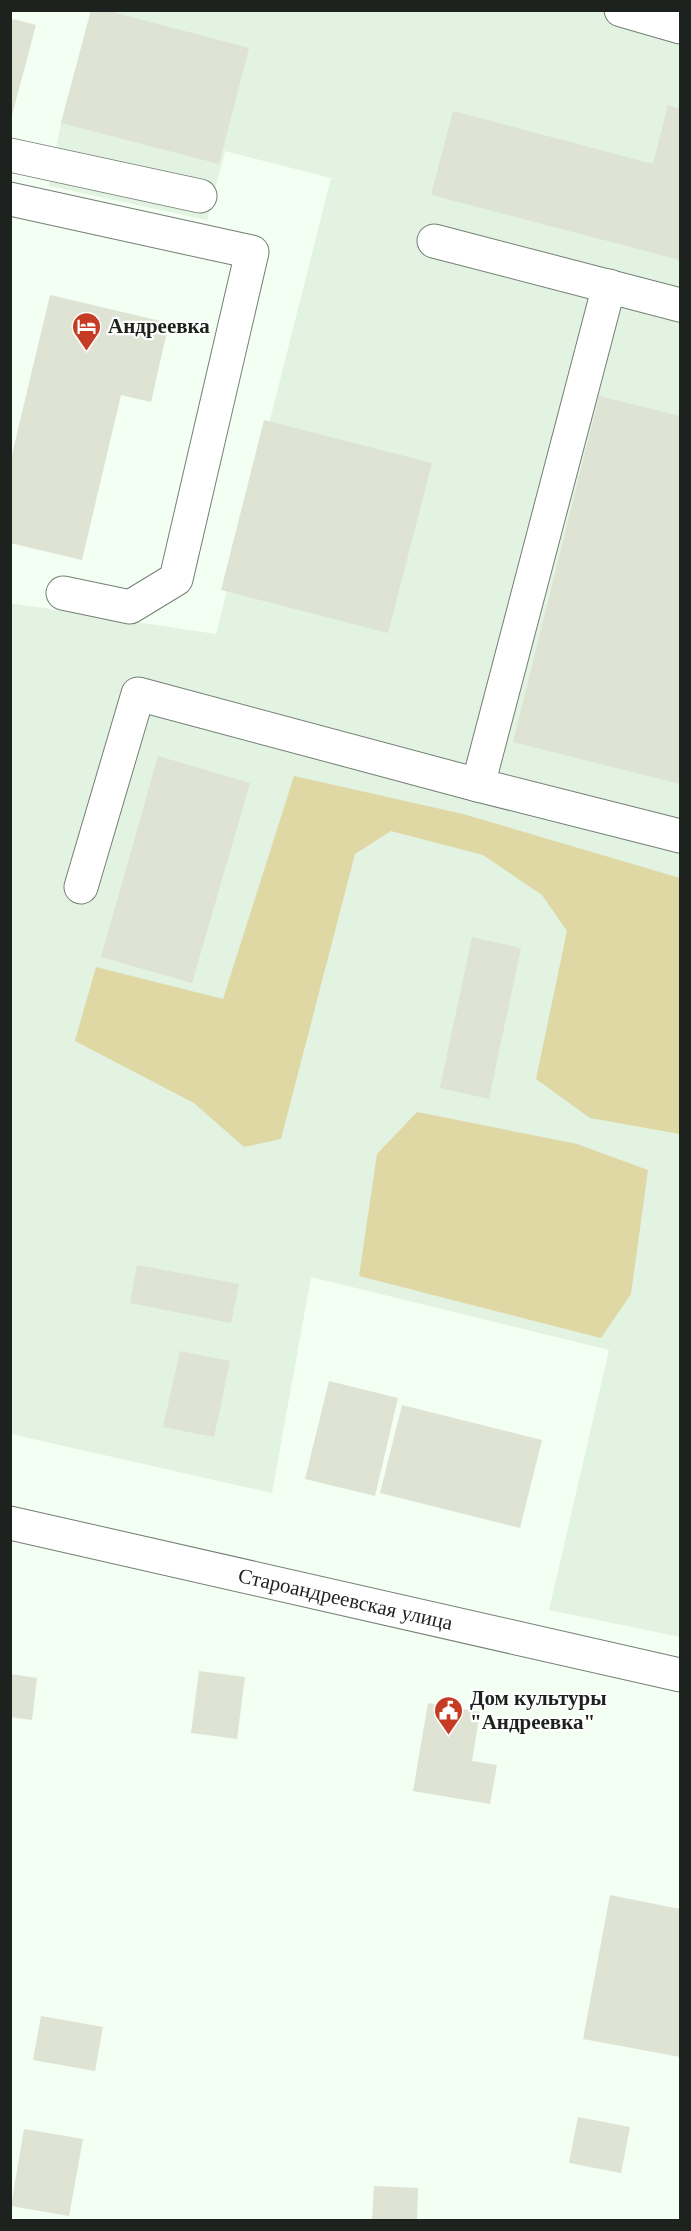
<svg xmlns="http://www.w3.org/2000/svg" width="691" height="2231" font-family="'Times New Roman',serif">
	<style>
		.built { fill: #e2f3e2 }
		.green { fill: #dfd7a4 }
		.building { fill: #dee3d4 }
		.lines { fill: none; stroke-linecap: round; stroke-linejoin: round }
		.minor-casing { stroke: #747f74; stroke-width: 35 }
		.minor { stroke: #fff; stroke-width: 33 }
		.labels { text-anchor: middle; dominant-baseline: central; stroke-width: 4.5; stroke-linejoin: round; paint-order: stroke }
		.poi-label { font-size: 21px; font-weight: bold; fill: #1e221e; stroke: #fff; text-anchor: start }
		.street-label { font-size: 21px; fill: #1e221e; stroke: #fff }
	</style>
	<rect width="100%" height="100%" fill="#f3fff3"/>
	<path class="built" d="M91,11H680V1637L549,1610L609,1350L311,1277L272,1493L11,1434L10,603L216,634L331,178L225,151L207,220L49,186L61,123Z"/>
	<g class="green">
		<path d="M294,776L463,814L680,878V1134L590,1118L536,1079L567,931L542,895L483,855L391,831L355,854L281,1139L244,1147L194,1103L75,1041L96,967L223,999Z"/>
		<path d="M417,1112L577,1144L648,1170L631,1294L601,1338L359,1276L377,1154Z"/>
	</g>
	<g class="building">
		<path d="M91,10H105L249,48L219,164L61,123Z"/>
		<path d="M13,19L36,25L11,119L10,28Z"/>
		<path d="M668,105L680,109V260L431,195L453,111L653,164Z"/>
		<path d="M50,295L169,323L151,402L121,395L82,560L10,543V463Z"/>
		<path d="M599,396L680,416V784L513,742Z"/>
		<path d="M264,420L432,463L388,633L221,590Z"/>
		<path d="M158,756L250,783L192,983L101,957Z"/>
		<path d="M472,937L521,948L489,1099L440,1088Z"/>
		<path d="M137,1265L239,1284L231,1323L130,1303Z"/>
		<path d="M180,1351L230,1361L214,1437L163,1427Z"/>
		<path d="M329,1381L398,1398L375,1496L305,1479Z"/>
		<path d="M402,1405L542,1440L520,1528L380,1493Z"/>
		<path d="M199,1671L245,1677L237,1739L191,1733Z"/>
		<path d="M10,1674L37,1678L32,1720L10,1717Z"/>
		<path d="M428,1703L480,1712L472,1761L497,1765L490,1804L413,1791Z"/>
		<path d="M610,1895L680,1909V2057L583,2039Z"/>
		<path d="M41,2016L103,2027L95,2071L33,2060Z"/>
		<path d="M578,2117L630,2127L621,2173L569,2163Z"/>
		<path d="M24,2129L83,2139L69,2216L11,2206Z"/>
		<path d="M374,2186L418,2188L417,2220H372Z"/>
	</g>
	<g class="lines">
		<defs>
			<g id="minor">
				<path d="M621,10L680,27"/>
				<path d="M10,155L200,196"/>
				<path d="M10,199L252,252L176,579L130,607L63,593"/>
				<path d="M434,241L680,305"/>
				<path d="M609,286L478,785L680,836"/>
				<path d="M81,887L138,694L478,785"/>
				<path id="s1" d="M10,1523L680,1675"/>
			</g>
		</defs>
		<use href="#minor" class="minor-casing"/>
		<use href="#minor" class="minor"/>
	</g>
	<defs>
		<symbol id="hotel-pin" viewBox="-11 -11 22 30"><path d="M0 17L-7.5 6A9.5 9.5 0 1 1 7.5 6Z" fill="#c63b23" stroke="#fff"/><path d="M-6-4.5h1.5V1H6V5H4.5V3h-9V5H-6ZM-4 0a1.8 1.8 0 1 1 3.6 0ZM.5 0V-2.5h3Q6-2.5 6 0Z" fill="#fff"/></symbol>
		<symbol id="civic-pin" viewBox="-11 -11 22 30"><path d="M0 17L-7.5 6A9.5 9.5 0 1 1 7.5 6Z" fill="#c63b23" stroke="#fff"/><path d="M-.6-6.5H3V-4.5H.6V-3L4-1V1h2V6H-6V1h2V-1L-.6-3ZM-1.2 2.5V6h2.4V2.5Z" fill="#fff"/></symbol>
	</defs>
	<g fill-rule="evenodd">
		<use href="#hotel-pin" x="70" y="310" width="33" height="45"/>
		<use href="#civic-pin" x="432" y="1694" width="33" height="45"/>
	</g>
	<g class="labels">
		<g class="poi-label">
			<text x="108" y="326">Андреевка</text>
			<text x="470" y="1698">Дом культуры<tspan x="470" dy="24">"Андреевка"</tspan></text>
		</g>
		<g class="street-label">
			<text stroke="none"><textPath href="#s1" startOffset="344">Староандреевская улица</textPath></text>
		</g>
	</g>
	<rect width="691" height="2231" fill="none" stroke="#1e221e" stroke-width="24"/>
</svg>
